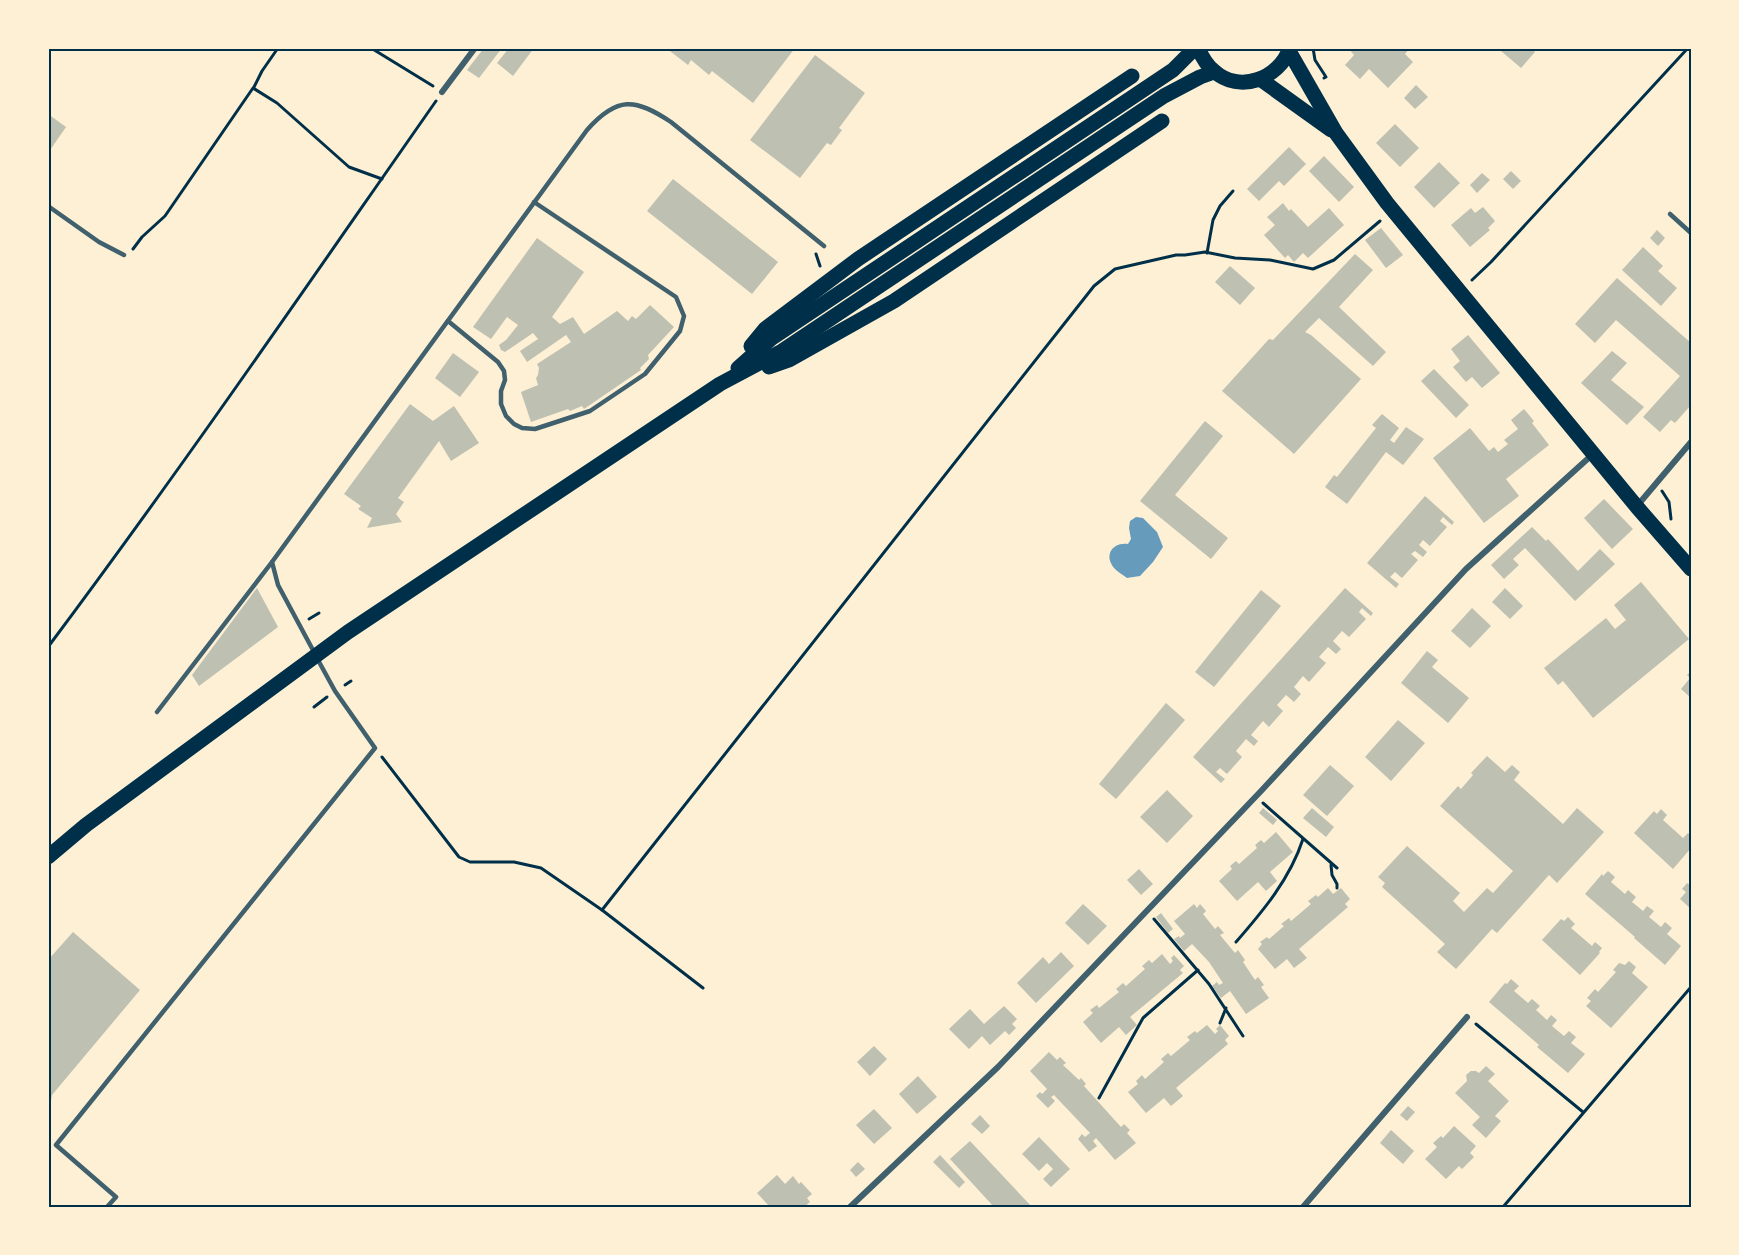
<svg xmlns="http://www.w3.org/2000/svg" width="1739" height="1255" font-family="'Sofia Sans Condensed',sans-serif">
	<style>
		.water { fill: #669bbc }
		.building { fill: #bec0b2 }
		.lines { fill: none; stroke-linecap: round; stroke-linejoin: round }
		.path { stroke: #003049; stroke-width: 3 }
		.service { stroke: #3f606c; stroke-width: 4.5 }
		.minor { stroke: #3f606c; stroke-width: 6 }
		.primary { stroke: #003049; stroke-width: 15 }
		.neatline { fill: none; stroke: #003049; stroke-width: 2 }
	</style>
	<rect width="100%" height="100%" fill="#fdf0d5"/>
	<path class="water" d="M1136,517L1143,518L1157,532L1163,547L1153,562L1140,576L1127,578C1123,575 1118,572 1115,569C1103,556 1112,542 1128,544L1131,539L1129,528L1130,521Z"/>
	<g class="building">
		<path d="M484,48H502L479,78L467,70Z"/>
		<path d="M509,48H534L513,76L497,63Z"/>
		<path d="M666,48H795L753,103L712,71L709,75L691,60L688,65Z"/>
		<path d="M1348,48H1410L1405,54L1413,62L1388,88L1369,69L1360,79L1345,65L1354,55Z"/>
		<path d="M1504,48H1531L1535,52L1521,68L1501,51Z"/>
		<path d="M815,55L865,93L839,128L842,130L831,145L827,143L800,178L750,140Z"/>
		<path d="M1416,85L1428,97L1415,109L1404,98Z"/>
		<path d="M48,114L66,127L48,153Z"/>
		<path d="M1395,124L1419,148L1400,167L1376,143Z"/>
		<path d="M1289,147L1306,164L1284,186L1279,181L1259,201L1247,189Z"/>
		<path d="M1324,156L1354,187L1339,202L1309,171Z"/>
		<path d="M1439,162L1460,183L1434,208L1414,187Z"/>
		<path d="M1511,171L1521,181L1513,189L1503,179Z"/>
		<path d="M1482,173L1490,180L1477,193L1470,185Z"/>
		<path d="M673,179L778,262L752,294L647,211Z"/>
		<path d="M1283,203L1289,211L1291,209L1308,227L1329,208L1344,225L1308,258L1303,253L1294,262L1288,255L1285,258L1264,235L1275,225L1267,217Z"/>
		<path d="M1483,207L1495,221L1488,228L1490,230L1470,247L1451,225L1471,208L1475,213Z"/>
		<path d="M1381,228L1403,255L1386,268L1365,240Z"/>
		<path d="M1657,230L1665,238L1658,246L1650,238Z"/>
		<path d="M537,238L584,272L552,317L560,324L573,317L584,334L617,311L628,321L632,316L636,319L650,305L674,327L648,355L649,359L640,368L641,370L584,409L582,406L570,411L568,409L531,422L521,392L538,385L536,378L538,375L539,368L537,364L571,342L566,335L527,362L520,351L538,339L533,333L505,352L501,350L499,345L506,340L518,325L507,317L491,339L473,327Z"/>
		<path d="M1643,247L1663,266L1658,271L1677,288L1661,306L1622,270Z"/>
		<path d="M1355,254L1373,270L1339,307L1386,352L1373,366L1319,318L1305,332L1311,335L1361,379L1294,454L1222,391L1269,339L1273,340Z"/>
		<path d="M1230,266L1255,288L1240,305L1215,282Z"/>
		<path d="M1617,278L1691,343V405L1675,423L1671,420L1660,432L1643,417L1680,376L1616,320L1595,343L1575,324Z"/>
		<path d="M1468,335L1500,373L1482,388L1472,377L1466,382L1453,367L1460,361L1451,349Z"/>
		<path d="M1612,351L1627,363L1611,380L1644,407L1627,425L1581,383Z"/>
		<path d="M453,353L479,372L460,397L435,378Z"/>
		<path d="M1434,369L1469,405L1456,418L1421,381Z"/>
		<path d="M410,404L433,421L454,406L479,443L451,461L439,441L398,498L404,502L396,514L402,522L367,528L372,518L358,509L361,506L344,494Z"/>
		<path d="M1524,409L1534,421L1532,423L1549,445L1506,479L1519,496L1484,523L1433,458L1470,428L1489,451L1494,447L1498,452L1508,444L1504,440L1518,429L1511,420Z"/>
		<path d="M1382,414L1399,428L1390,440L1394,443L1406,427L1424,439L1403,465L1386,452L1347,504L1325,487L1334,475L1337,477L1376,428L1372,425Z"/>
		<path d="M1205,421L1223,436L1175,495L1228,538L1211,559L1140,501Z"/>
		<path d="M1425,496L1454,522L1452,525L1443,517L1440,521L1447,527L1430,546L1423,540L1419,545L1427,552L1423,557L1415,551L1411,554L1418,560L1402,578L1395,572L1390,577L1399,584L1396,588L1367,563Z"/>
		<path d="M1604,499L1633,529L1612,549L1584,518Z"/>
		<path d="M1532,527L1546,541L1548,539L1578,571L1600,549L1615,564L1575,601L1525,548L1513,559L1519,565L1504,579L1491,565Z"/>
		<path d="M1641,582L1689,639L1593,718L1563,681L1558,685L1544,668L1606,618L1615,629L1626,620L1614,605Z"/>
		<path d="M257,588L278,627L199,686L192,675Z"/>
		<path d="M1345,588L1373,613L1371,616L1362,608L1359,612L1366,619L1349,637L1342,631L1333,641L1341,649L1336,654L1328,647L1319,657L1326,663L1309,682L1303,676L1294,687L1301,694L1294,702L1286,695L1277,705L1283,711L1269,727L1263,721L1251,735L1258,741L1254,746L1246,739L1236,751L1242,757L1227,774L1220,768L1216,772L1225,779L1221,783L1193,757Z"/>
		<path d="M1505,588L1523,606L1510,619L1492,602Z"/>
		<path d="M1261,590L1281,606L1214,687L1195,672Z"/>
		<path d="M1472,608L1491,626L1470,648L1451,631Z"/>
		<path d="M1427,651L1438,660L1432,667L1469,698L1448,723L1401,683Z"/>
		<path d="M1691,671V698L1681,689L1690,678L1687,675Z"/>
		<path d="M1166,703L1185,720L1116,799L1099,784Z"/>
		<path d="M1398,720L1425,743L1391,781L1365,757Z"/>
		<path d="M1487,756L1505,772L1512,765L1520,772L1514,780L1563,824L1577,808L1604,832L1557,883L1549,875L1497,933L1492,929L1456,969L1437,952L1445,944L1382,887L1385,883L1378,877L1407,846L1460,893L1453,901L1464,912L1487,888L1493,893L1513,871L1440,806L1458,786L1461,789L1473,775L1471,773Z"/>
		<path d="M1330,765L1354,786L1327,816L1303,795Z"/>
		<path d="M1167,790L1193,816L1167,843L1140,817Z"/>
		<path d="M1263,808L1277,820L1273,825L1259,813Z"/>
		<path d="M1312,808L1334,827L1326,837L1303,818Z"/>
		<path d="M1661,809L1667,815L1663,820L1683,838L1688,833L1691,836V848L1673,869L1634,833L1654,811L1657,814Z"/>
		<path d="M1276,832L1293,852L1270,872L1277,881L1266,891L1258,882L1237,901L1219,881L1232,869L1230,866L1236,861L1239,864L1257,848L1255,845L1261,840L1264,843Z"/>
		<path d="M1139,869L1153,884L1141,895L1127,880Z"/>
		<path d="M1608,871L1615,877L1611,882L1625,894L1628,890L1636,897L1632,902L1643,911L1647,906L1654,911L1649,917L1661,927L1665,922L1672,928L1667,934L1681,946L1665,965L1634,938L1635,937L1585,894L1602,874L1603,876Z"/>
		<path d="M1687,883L1691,886V909L1680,899L1686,892L1682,889Z"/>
		<path d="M1328,888L1333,894L1341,888L1350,899L1345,904L1348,907L1299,949L1307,958L1294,968L1287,959L1275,969L1258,949L1262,944L1260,942L1267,937L1269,939L1284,926L1281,924L1289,918L1291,921L1311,904L1308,901L1316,895L1318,897Z"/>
		<path d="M1083,904L1107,926L1088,945L1065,923Z"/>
		<path d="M1194,904L1197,908L1200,904L1206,911L1203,914L1215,929L1218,926L1224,933L1220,935L1235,953L1238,950L1245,960L1243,962L1255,980L1258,977L1264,985L1261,987L1269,998L1246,1014L1230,991L1221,998L1212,986L1217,982L1219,985L1223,983L1209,962L1192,944L1184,951L1174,939L1179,936L1180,938L1185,934L1174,921Z"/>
		<path d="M1161,913L1173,929L1168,933L1156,917Z"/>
		<path d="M1568,917L1575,924L1571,928L1592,946L1595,942L1602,948L1599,952L1600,953L1580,975L1542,940L1561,919L1564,921Z"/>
		<path d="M73,932L140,990L52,1095L49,1111H48V960Z"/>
		<path d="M1061,952L1074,966L1036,1003L1017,983L1043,957L1049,964Z"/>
		<path d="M1162,954L1170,964L1173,961L1171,958L1174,955L1184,966L1180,970L1183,973L1130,1017L1137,1025L1126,1035L1119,1027L1101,1043L1083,1022L1093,1013L1090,1010L1097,1005L1099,1008L1119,992L1116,989L1123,983L1126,986L1145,969L1142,966L1149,960L1152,963Z"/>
		<path d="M1629,961L1636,967L1632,973L1648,987L1611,1028L1586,1006L1591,1001L1587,998L1595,989L1598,992L1616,972L1613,970L1619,963L1625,965Z"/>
		<path d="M1511,979L1519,986L1514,991L1528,1003L1532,999L1540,1006L1536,1010L1547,1020L1551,1015L1557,1020L1552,1026L1564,1036L1569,1031L1576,1037L1571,1043L1585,1054L1568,1073L1537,1047L1539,1045L1489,1002L1505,983L1507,984Z"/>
		<path d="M1004,1006L1017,1019L1012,1024L1016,1028L1009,1035L1005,1031L990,1045L982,1036L969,1049L949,1029L970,1009L984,1024Z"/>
		<path d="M1207,1025L1215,1034L1218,1031L1216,1029L1220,1025L1229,1036L1225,1040L1228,1044L1176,1088L1183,1096L1171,1106L1164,1098L1146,1113L1128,1092L1138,1084L1136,1081L1142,1075L1145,1079L1164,1062L1161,1059L1168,1053L1171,1056L1190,1040L1187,1037L1195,1031L1197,1033Z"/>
		<path d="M874,1046L887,1059L870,1076L857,1062Z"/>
		<path d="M1049,1052L1057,1060L1060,1057L1066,1063L1063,1065L1079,1080L1081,1078L1086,1084L1084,1086L1121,1127L1124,1124L1130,1130L1127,1133L1136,1143L1115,1160L1096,1138L1093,1141L1097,1146L1089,1152L1078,1139L1082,1134L1085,1137L1090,1133L1054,1095L1051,1097L1055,1101L1048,1108L1036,1096L1040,1092L1042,1094L1047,1089L1030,1071Z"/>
		<path d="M1486,1066L1495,1074L1488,1081L1509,1101L1495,1116L1501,1121L1486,1138L1472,1125L1480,1117L1455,1093L1467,1081L1466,1075L1471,1071H1476L1479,1073Z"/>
		<path d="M918,1076L937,1097L917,1114L899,1094Z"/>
		<path d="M1408,1106L1415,1112L1407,1121L1400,1115Z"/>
		<path d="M874,1109L892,1128L874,1144L856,1125Z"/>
		<path d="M980,1115L990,1126L982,1134L971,1124Z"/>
		<path d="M1454,1126L1476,1146L1470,1153L1474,1157L1462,1169L1459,1166L1446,1179L1425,1159L1437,1147L1433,1143L1441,1136L1443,1138Z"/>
		<path d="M1391,1130L1414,1151L1403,1164L1380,1143Z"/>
		<path d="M1039,1137L1070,1169L1051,1187L1043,1179L1053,1169L1047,1163L1039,1171L1022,1154Z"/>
		<path d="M970,1141L1032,1207H994L950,1159Z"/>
		<path d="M940,1155L965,1182L959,1188L933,1162Z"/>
		<path d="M858,1162L865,1169L856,1177L850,1170Z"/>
		<path d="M777,1175L785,1184L793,1176L799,1184L801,1182L812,1194L807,1198L810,1202L804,1207H770L757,1193Z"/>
	</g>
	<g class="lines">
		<g class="path">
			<path d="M371,48L433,86"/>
			<path d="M1313,48L1315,60L1326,77L1324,78"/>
			<path d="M254,87L262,71L278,48"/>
			<path d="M133,249L142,237L165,216L253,88L277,103L349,167L382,179"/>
			<path d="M1207,253L1213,220L1220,206L1233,191"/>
			<path d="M816,254L820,266"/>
			<path d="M1472,280L1491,262L1688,48"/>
			<path d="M1662,491L1669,502L1671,519"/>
			<path d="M309,619L319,613"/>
			<path d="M48,647C182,468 308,284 436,101"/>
			<path d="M345,685L351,681"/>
			<path d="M314,707L327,697"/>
			<path d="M382,757L459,857L470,862H514L541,868L602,910L703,988"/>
			<path d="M1263,803L1337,868"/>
			<path d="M1331,865L1332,875L1337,884V888"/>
			<path d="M602,910L1094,286L1115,269L1176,255H1185L1205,252L1235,258L1270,260L1313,269L1334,260L1380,221"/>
			<path d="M1154,919L1209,984L1243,1036"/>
			<path d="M1236,942C1263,911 1290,879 1303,839"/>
			<path d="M1220,1023L1226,1008"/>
			<path d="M1476,1024L1583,1112"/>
			<path d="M1099,1098L1143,1018L1198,970"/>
			<path d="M1503,1207L1691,987"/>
		</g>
		<g class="service">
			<path d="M48,206L99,242L124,255"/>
			<path d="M1670,214L1691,233"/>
			<path d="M448,321L498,362L504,371L505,380L501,391V404L506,416L514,424L522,428L535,429L590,411L645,374L680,331L684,316L676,297L534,202"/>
			<path d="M272,562L278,585L314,652"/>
			<path d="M157,712L272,562L587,130C617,96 635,98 671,122L824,246"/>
			<path d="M107,1207L116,1197L56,1145L375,748L335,691L318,660"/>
		</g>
		<g class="minor">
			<path d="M442,92L475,48"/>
			<path d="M1637,506L1691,442"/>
			<path d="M850,1207L998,1067L1262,790L1466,569L1593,454"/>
			<path d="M1303,1207L1467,1017"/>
		</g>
		<g class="primary">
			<path d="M1198,48C1202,57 1206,65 1214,71C1239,94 1279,79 1290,48"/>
			<path d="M1289,51L1336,133L1387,203L1637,507L1691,569"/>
			<path d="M1260,79L1331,130"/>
			<path d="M751,346L765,329L858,259L1132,76"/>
			<path d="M769,367L789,360L894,301L1162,121"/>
			<path d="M738,368L772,338L1173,70L1195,48"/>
			<path d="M48,857L86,825L348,632L720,384L782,351L1164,96L1200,77L1214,72"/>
		</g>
	</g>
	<rect width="1739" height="1255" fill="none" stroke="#fdf0d5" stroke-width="99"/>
	<rect x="50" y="50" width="1640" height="1156" class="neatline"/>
</svg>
